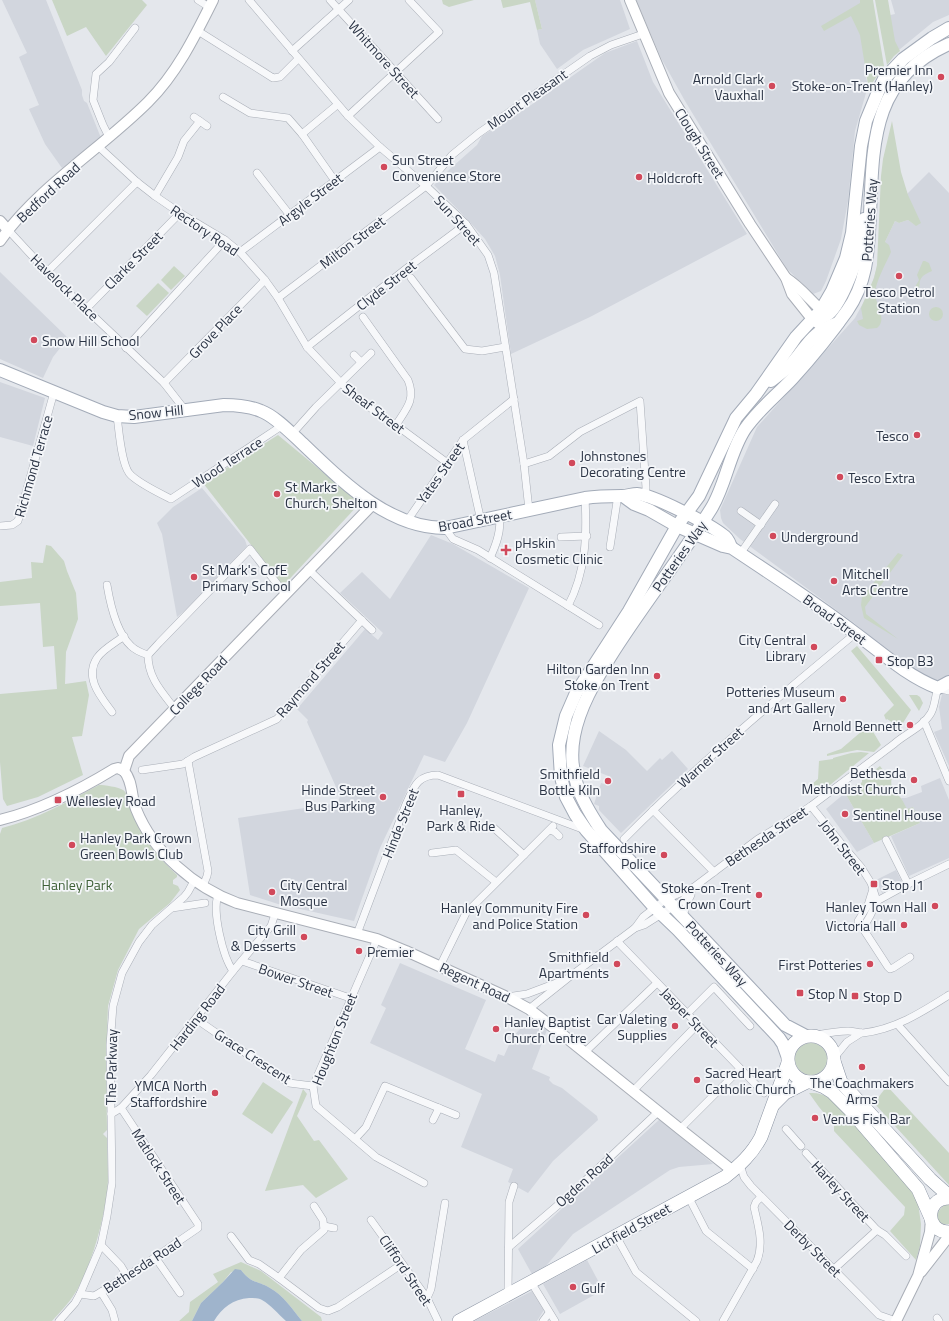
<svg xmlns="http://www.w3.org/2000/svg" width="949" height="1321" font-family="'Titillium Web',sans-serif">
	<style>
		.built { fill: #d2d6de }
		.green { fill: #c9d6c5 }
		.water { fill: #9fb4cc }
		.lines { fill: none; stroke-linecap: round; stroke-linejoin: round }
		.street-casing { stroke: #a9aeb7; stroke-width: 8 }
		.secondary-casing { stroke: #a9aeb7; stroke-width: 12 }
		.primary-casing { stroke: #a3abb8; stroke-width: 14 }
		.highway-casing { stroke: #8b94a3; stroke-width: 14 }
		.street { stroke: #f7f8fa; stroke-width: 7 }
		.secondary { stroke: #fff; stroke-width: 10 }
		.primary { stroke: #fff; stroke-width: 12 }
		.highway { stroke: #fff; stroke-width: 13 }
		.poi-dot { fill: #d1495b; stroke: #f4f6f9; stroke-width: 1.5 }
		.labels { text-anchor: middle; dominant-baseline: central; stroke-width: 3.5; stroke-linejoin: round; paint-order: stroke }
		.street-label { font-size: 14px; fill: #2b3445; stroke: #f4f6f9 }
		.poi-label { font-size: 14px; fill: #2b3445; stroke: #f4f6f9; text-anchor: start }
		.park-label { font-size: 14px; fill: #3f6138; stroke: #f4f6f9 }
	</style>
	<rect width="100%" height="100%" fill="#e4e7ec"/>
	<g class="built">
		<path d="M2,0H46L82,90V95L84,101L87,103L101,138L62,168L45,144L29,109L39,105L19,57L27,53Z"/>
		<path d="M535,0H620L630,29L583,50L557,69L540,44L537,30L542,29Z"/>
		<path d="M636,0H862L869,69L865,73L868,86L855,131L848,201L841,239L826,281L821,291L813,294L787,269L685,101L661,58Z"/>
		<path d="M891,0H949V15L933,22L894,54L886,16L895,14Z"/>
		<path d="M637,41L653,82L747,234L590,317L511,354L500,275L495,256L485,239L466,218L434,185L451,168L477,145L482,136L531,105L605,53Z"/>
		<path d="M929,172L949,193V766L934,732L942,729L939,707L944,686L916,674L854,623L740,539L723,523L721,518L720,510L757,427L855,318L870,290L885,242L895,221L899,223L908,220L915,225L905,196Z"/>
		<path d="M0,272L68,338L53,357L43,378L0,359Z"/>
		<path d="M0,382L45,398L33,446L0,437Z"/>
		<path d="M202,488L245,540L247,546L188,608L177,617L162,534L157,523L173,507Z"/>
		<path d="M431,535L453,544L529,588L467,723L445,762L424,755L380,848L354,921L278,904L250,895L238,818L338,803L340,796L307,722L308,720L297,709L365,629L378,640L383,633L340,593L362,572L390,599Z"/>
		<path d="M599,731L626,750L647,771L660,758L662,760L672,751L688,769L621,833L599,810V806L594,804L601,783L604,784V780L606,778L611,777L583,766Z"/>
		<path d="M940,778L949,800V858L909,876L891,836L920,823L913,807L907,810L901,798H906L922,792L921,786Z"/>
		<path d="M845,793L874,843L857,852L826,809Z"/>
		<path d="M896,870L902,882L882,893L876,880Z"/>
		<path d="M400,963L486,1000L465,1049L495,1062L498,1054L504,1056L512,1038L528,1020L547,1030L532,1069L550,1077L549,1080L553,1084L562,1088L597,1116L598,1120L553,1161L528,1193L508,1182L513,1169L461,1147L482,1094L370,1043L386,1008L381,1005Z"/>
		<path d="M660,1119L713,1164L679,1167L670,1170L573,1234L540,1273L533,1276L518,1249Z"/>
		<path d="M587,1260L603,1290L560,1314L543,1284Z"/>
		<path d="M532,1291L544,1310L537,1321H474Z"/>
	</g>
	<g class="green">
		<path d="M52,0H142L147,5L106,56L86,27L67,36Z"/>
		<path d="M442,0H474L449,7L443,4Z"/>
		<path d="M501,0H535L542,29L537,30L530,2L503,8Z"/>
		<path d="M860,0H873L884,66L873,82L869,91L860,35L851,16L824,31L821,26L860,3Z"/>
		<path d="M875,0H888L895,41L900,51L894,56L887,65Z"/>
		<path d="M892,121L901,172L908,195L921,223L916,226L908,220L899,223L895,221L885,242L889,245L891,252C886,263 876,281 875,293C875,304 888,319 877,328L867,329L859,325L857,321L863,319L861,308L874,278L877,265L881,176L883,159Z"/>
		<path d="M923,261H925L929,263L932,271C912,279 925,285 915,298L910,296L919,280L917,275Z"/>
		<path d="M174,266L185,276L171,290L161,280Z"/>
		<path d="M158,283L169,293L147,316L136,306Z"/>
		<circle cx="936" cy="314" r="7"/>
		<path d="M278,435L360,503L283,586L203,483Z"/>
		<path d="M46,545L51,546L64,561L67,571L76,593L78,619L66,652L65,684L86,681L89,695L82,736L72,737L83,775L38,797L7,806L3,799L0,762V694L57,689L54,646L43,647L40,603L0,606V582L32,578L31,562L43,563Z"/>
		<path d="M898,553L903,555L865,607L866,614L898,639L864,618L861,605L862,597Z"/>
		<path d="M857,646L911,710L903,723L896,729L895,724L887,719L886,720L884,715L894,705L851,651Z"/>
		<path d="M909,695H917L920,697L923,703L919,711Z"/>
		<path d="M869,725L881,745L874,752L857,750L827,756V754L841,749Z"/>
		<path d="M861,752L869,753L819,794L812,784L818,779L819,761L833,759V758L851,753Z"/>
		<path d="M880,766L883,770L893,774C889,785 892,789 900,797C903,800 905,806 907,809L913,807L920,823L874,843L845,793L857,784L859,785L862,782V780Z"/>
		<path d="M99,785C104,785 119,787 123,790C129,793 133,814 136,821C145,842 160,859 177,875V877L173,880V884L178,886L180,890L170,903L139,929L118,970L108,1006L106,1060L107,1130L103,1134L107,1138C107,1152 108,1167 108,1181C106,1214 93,1261 77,1290C70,1302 61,1311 52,1321H0V834L2,828C37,819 67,802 99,785Z"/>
		<circle cx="811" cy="1059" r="16"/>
		<path d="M263,1082L293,1102L272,1134L242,1114Z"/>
		<path d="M887,1086L949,1153V1185L874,1103Z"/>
		<path d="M303,1089L307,1094L297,1116L314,1141L319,1140L348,1179L316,1198L303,1185L265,1191Z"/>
		<path d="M809,1093C825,1092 830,1099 841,1109L908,1185L918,1203L921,1224L920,1246L916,1260L890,1231L904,1215L905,1207L834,1131V1125L819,1107Z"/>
		<path d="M945,1205H949V1224C934,1226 934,1212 945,1205Z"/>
		<path d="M241,1262L261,1271L321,1317L322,1321H302C293,1310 283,1295 270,1288C256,1280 252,1284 241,1270L231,1272L223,1282L201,1303L192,1321H179L189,1312L190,1302L218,1282L213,1274Z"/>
	</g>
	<path class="water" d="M235,1269L241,1270C252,1284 256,1280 270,1288C283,1295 293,1310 302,1321H286C278,1314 271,1305 262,1300C258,1298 254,1298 249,1298C233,1299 222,1308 214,1321H192L201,1303L223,1282Z"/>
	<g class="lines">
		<defs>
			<g id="street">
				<path d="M198,0L209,7"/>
				<path d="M249,0L348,116L380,147L426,186L466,224L488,255L494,273L524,464L529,510"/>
				<path d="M330,0L438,119"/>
				<path d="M198,31L273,78L280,77L298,59"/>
				<path d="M292,51L349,0"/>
				<path d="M223,97L250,113L288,118L302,134L335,181"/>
				<path d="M348,116L439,32L409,0"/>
				<path d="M194,117L207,126"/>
				<path d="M302,134L337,105"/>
				<path d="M111,136L108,135L103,125L93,100L96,74L109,62L135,28"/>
				<path d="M99,147L137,182L155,196L180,213L225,240L240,252L265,280L278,298L307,347L341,383L360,401L396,425L446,462"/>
				<path d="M257,173L289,214"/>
				<path d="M155,196L178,157L184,141L200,121"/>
				<path d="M11,233L47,272L164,383L185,410"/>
				<path d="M240,252L380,147"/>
				<path d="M47,272L137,182"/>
				<path d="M411,278L465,349L482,351L505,347"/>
				<path d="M278,298L426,186L452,155L479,133L590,56L611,45L643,34"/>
				<path d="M87,308L180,213"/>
				<path d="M363,317L408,380C416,400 406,409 396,425"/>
				<path d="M307,347L407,268L466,224"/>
				<path d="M126,348L225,240"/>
				<path d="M354,355L361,362"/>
				<path d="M164,383L265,280"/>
				<path d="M117,416C119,430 121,462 129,473C136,482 161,494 171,499L283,425"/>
				<path d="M292,434L316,407L371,353"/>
				<path d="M463,440L481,521"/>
				<path d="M524,464L549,456L580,432L640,401L646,488L645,496"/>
				<path d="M741,511L761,525"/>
				<path d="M407,521L463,440L514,399"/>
				<path d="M0,526L12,525L18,521L54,392"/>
				<path d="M445,528L453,539L478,550L599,625"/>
				<path d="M561,537L587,536"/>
				<path d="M610,547L618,495"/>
				<path d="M740,554L775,504"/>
				<path d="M490,558C496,545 502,530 499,516"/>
				<path d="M308,569L372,630"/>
				<path d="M107,585C110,603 117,633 131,646C136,651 142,653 148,655"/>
				<path d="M568,606C586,572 587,535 585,498"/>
				<path d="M175,709C162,692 148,678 148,655L159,643L250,549L285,594"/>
				<path d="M112,712C101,697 84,678 97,658C103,649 115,643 124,636"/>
				<path d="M924,721L949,781"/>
				<path d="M188,761L208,871L207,876L203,886"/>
				<path d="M142,770L183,764L194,757L277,719L362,620"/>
				<path d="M811,806L844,847L861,867L871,883L877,901L870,916L863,928"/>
				<path d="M653,810L714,872"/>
				<path d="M494,828L524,855"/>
				<path d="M550,830L555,832L559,836"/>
				<path d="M624,839C697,765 776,699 856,633"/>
				<path d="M886,840L908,884"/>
				<path d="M432,853L456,850L496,882"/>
				<path d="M873,889L868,905L858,921L888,967L890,969L893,968L910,957"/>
				<path d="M218,895C212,912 223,957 233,971"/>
				<path d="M877,901L908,884L949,864"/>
				<path d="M172,908L205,903"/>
				<path d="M683,917L686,905L691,895"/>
				<path d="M635,928L644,925L682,901L693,889"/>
				<path d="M357,934L406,804C414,787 417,775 438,775L585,830"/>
				<path d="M377,939L313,1086L316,1106L376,1157L424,1183"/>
				<path d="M617,941L764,1093"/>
				<path d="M242,961L350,998"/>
				<path d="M440,966L466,913L553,826"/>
				<path d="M507,997L527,994L559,982"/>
				<path d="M529,1009L568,978L635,928L643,917L666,899L694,887L758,839L780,826L811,806L894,744C905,734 923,727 931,713C935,706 935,696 938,688L949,691"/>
				<path d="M687,1014L714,987L750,1026"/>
				<path d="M196,1019L289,1083L313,1086"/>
				<path d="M898,1025L949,1082"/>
				<path d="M811,1036C823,1034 836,1031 848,1031C853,1031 858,1033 863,1033C896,1029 922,1012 949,995"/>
				<path d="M585,1052L657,983"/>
				<path d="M834,1058L847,1042L861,1033"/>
				<path d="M633,1091L698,1024"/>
				<path d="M111,1114L121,1108L151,1075L233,971L271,926L275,914"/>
				<path d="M433,1120L439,1108"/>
				<path d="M680,1129L740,1069"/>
				<path d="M786,1129L801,1146"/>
				<path d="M355,1139L366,1127L385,1086L456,1115"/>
				<path d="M806,1153L877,1230L885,1235L906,1256"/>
				<path d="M740,1165L744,1177L751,1186L879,1315L896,1321"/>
				<path d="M688,1196L706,1231L753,1269"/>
				<path d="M371,1220L427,1298L438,1321"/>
				<path d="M324,1226L334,1228"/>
				<path d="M231,1236L249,1260L259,1264L279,1278L319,1308L328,1311L338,1307L402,1264"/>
				<path d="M616,1236L636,1272L696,1321"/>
				<path d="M101,1245L121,1266L127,1276"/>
				<path d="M509,1247L572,1193L658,1112"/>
				<path d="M155,1257L180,1293"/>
				<path d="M834,1269L877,1230"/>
				<path d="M279,1278L301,1250L324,1230L323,1220L314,1206"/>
				<path d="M531,1282L555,1321"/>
				<path d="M101,1292L112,1310L115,1321"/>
				<path d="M80,1294L94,1296L101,1292L138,1269L198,1228V1224L121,1108"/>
				<path d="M508,1294L509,1202L514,1186"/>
				<path d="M427,1298L431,1289L445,1203"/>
				<path d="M937,1318L939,1321"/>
				<path d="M59,1321L75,1303L80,1294L101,1245L107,1216L112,1183L110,1045L113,1006L122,973L139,942L152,925L184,897L188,892L194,881"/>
				<path d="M543,1321L549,1313"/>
				<path d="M723,1321L757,1261C764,1243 758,1225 754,1207L756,1202L761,1197"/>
			</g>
			<g id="secondary">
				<path d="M630,0L669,93L750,224L786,278L792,294L812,319L824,328L831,332"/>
				<path d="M0,221L8,230"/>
				<path d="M0,241C38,187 101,149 148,102C177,73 195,36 213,0"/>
				<path d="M786,278C802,288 812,303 826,314"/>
				<path d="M124,771C133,781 131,797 136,809C153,852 194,887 237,903L377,939L406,951L507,997L529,1009L563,1035L680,1129L733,1171"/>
				<path d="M124,771L129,756L373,504"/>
				<path d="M0,820C40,810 78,791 114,769L118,768L124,771"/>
				<path d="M921,1272L949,1236"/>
				<path d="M896,1321L918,1276L930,1232L931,1218"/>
			</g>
			<g id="primary">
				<path d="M812,319C817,318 823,318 827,315C840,307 855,265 859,250C861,240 862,229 864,219"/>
				<path d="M0,370L103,412L117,416L134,417L224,405C237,405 249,406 261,411C275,416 292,434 304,445C342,481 388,528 445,528L585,498C598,496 610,496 622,496C627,496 632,494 637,494C654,495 709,524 723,535C728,538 729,542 731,547"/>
				<path d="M771,381C778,375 787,369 793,362C810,342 811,333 838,323"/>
				<path d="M623,496L634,504L649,510L677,526L723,546L732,548C774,576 816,603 855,633C882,653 907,676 938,688L949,682"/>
				<path d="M806,1036L785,1025L601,830C581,800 567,774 574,736C579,708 595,681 610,657C642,606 679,560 711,509C726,485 729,453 745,429C758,410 776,396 792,379C811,358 830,335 847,311C868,281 868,250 870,215C873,141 872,78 949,44"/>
				<path d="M788,1058L783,1044L779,1038L678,930L655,908L586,830L575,814L566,797L561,777L559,745L566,716L576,693L629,611L677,526L699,496L736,418L756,394L796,337L821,310L832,291L846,258L852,233L861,146L866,121L880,87L884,79L903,59L932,38L949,28"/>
			</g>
			<g id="highway">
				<circle cx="811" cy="1059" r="23"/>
				<path d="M834,1061L841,1082L930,1179L949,1196"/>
				<path d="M811,1082L824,1087L832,1092L850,1110L918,1189L930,1216"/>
				<path d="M774,1104L785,1093L807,1082"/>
				<path d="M949,1198C925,1198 924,1232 949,1232"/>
				<path d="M459,1321L725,1177C740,1165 752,1154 761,1137L788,1063"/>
			</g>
		</defs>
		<use href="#street" class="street-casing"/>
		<use href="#secondary" class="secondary-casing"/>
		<use href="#primary" class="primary-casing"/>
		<use href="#highway" class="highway-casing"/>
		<use href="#street" class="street"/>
		<use href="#secondary" class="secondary"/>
		<use href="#primary" class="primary"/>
		<use href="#highway" class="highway"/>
	</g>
	<g class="poi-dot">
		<circle cx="941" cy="77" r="4"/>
		<circle cx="772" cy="86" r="4"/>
		<circle cx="384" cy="167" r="4"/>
		<circle cx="639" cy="177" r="4"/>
		<circle cx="899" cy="276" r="4"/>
		<circle cx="34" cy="340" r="4"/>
		<circle cx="917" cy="435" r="4"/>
		<circle cx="572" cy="463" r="4"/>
		<circle cx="840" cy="477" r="4"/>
		<circle cx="277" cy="494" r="4"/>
		<circle cx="773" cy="536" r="4"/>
		<path d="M504 544h4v4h4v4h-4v4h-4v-4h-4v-4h4z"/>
		<circle cx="194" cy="577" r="4"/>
		<circle cx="834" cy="581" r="4"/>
		<circle cx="814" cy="647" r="4"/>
		<rect x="875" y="656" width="8" height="8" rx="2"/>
		<circle cx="657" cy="676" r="4"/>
		<circle cx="843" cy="699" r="4"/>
		<circle cx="910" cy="725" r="4"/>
		<circle cx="914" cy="780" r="4"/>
		<circle cx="608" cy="781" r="4"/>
		<rect x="457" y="790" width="8" height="8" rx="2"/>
		<circle cx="383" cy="797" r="4"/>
		<rect x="54" y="796" width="8" height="8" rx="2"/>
		<circle cx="845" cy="814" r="4"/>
		<circle cx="72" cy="845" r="4"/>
		<circle cx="664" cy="855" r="4"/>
		<rect x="870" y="880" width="8" height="8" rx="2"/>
		<circle cx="272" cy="892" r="4"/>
		<circle cx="759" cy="895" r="4"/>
		<circle cx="935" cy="906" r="4"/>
		<circle cx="586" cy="915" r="4"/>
		<circle cx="904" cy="925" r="4"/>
		<circle cx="304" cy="937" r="4"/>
		<circle cx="359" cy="951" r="4"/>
		<circle cx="617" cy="964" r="4"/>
		<circle cx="870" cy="964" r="4"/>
		<rect x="796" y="989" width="8" height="8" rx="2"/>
		<rect x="851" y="992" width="8" height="8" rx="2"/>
		<circle cx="675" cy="1026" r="4"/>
		<circle cx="496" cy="1029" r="4"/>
		<circle cx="862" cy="1067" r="4"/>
		<circle cx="697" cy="1080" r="4"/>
		<circle cx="215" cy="1093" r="4"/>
		<circle cx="815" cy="1118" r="4"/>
		<circle cx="573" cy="1287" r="4"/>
	</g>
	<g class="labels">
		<g class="street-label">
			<text transform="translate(384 59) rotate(48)">Whitmore Street</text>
			<text transform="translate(527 99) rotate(-35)">Mount Pleasant</text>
			<text transform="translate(700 143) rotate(58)">Clough Street</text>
			<text transform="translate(48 192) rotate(-43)">Bedford Road</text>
			<text transform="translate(310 199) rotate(-37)">Argyle Street</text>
			<text transform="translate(458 220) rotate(48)">Sun Street</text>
			<text transform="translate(869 220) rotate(-86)">Potteries Way</text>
			<text transform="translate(205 230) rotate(34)">Rectory Road</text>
			<text transform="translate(352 242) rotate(-37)">Milton Street</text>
			<text transform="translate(133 260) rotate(-45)">Clarke Street</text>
			<text transform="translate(386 285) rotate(-38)">Clyde Street</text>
			<text transform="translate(65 287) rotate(44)">Havelock Place</text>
			<text transform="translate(215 331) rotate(-46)">Grove Place</text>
			<text transform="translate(374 408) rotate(37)">Sheaf Street</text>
			<text transform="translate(156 412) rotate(-6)">Snow Hill</text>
			<text transform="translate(227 462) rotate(-33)">Wood Terrace</text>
			<text transform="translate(33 466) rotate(-74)">Richmond Terrace</text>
			<text transform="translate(440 473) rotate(-55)">Yates Street</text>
			<text transform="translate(475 520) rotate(-10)">Broad Street</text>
			<text transform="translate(679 556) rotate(-55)">Potteries Way</text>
			<text transform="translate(835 619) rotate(36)">Broad Street</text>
			<text transform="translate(310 679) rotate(-49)">Raymond Street</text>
			<text transform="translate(198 685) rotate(-46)">College Road</text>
			<text transform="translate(710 757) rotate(-42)">Warner Street</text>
			<text transform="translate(400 823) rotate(-68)">Hinde Street</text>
			<text transform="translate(766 836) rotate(-34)">Bethesda Street</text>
			<text transform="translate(843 847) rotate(52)">John Street</text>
			<text transform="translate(717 953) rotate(47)">Potteries Way</text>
			<text transform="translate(296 980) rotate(19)">Bower Street</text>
			<text transform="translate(475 982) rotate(25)">Regent Road</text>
			<text transform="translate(197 1017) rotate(-52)">Harding Road</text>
			<text transform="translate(690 1017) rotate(46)">Jasper Street</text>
			<text transform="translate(334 1039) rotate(-68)">Houghton Street</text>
			<text transform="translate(253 1056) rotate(33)">Grace Crescent</text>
			<text transform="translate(111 1067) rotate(-89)">The Parkway</text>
			<text transform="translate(159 1166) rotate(57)">Matlock Street</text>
			<text transform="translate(584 1180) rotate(-42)">Ogden Road</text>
			<text transform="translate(841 1191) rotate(47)">Harley Street</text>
			<text transform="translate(631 1228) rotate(-29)">Lichfield Street</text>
			<text transform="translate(813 1248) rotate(45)">Derby Street</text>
			<text transform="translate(142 1265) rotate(-33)">Bethesda Road</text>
			<text transform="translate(406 1270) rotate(56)">Clifford Street</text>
		</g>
		<g class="poi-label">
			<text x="933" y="69" text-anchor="end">Premier Inn<tspan x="933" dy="16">Stoke-on-Trent (Hanley)</tspan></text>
			<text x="764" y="78" text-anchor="end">Arnold Clark<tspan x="764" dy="16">Vauxhall</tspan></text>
			<text x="392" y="159">Sun Street<tspan x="392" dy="16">Convenience Store</tspan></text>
			<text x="647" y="177">Holdcroft</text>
			<text x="899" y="291" text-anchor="middle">Tesco Petrol<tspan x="899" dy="16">Station</tspan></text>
			<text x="42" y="340">Snow Hill School</text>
			<text x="909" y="435" text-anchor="end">Tesco</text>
			<text x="580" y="455">Johnstones<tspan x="580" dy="16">Decorating Centre</tspan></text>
			<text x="848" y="477">Tesco Extra</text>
			<text x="285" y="486">St Marks<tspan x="285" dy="16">Church, Shelton</tspan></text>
			<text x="781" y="536">Underground</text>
			<text x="515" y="542">pHskin<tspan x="515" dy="16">Cosmetic Clinic</tspan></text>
			<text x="202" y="569">St Mark's CofE<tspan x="202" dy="16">Primary School</tspan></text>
			<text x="842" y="573">Mitchell<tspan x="842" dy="16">Arts Centre</tspan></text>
			<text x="806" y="639" text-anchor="end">City Central<tspan x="806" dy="16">Library</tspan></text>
			<text x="887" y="660">Stop B3</text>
			<text x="649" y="668" text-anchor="end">Hilton Garden Inn<tspan x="649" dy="16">Stoke on Trent</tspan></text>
			<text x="835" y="691" text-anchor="end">Potteries Museum<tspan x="835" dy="16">and Art Gallery</tspan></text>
			<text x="902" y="725" text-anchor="end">Arnold Bennett</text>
			<text x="906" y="772" text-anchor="end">Bethesda<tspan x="906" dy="16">Methodist Church</tspan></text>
			<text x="600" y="773" text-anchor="end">Smithfield<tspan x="600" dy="16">Bottle Kiln</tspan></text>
			<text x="375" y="789" text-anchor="end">Hinde Street<tspan x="375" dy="16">Bus Parking</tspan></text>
			<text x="66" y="800">Wellesley Road</text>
			<text x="461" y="809" text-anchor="middle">Hanley,<tspan x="461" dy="16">Park &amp; Ride</tspan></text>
			<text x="853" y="814">Sentinel House</text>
			<text x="80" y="837">Hanley Park Crown<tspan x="80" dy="16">Green Bowls Club</tspan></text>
			<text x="656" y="847" text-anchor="end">Staffordshire<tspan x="656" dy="16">Police</tspan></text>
			<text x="280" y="884">City Central<tspan x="280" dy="16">Mosque</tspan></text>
			<text x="882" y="884">Stop J1</text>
			<text x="751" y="887" text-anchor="end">Stoke-on-Trent<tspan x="751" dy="16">Crown Court</tspan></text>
			<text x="927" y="906" text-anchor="end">Hanley Town Hall</text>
			<text x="578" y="907" text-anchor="end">Hanley Community Fire<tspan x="578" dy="16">and Police Station</tspan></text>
			<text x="896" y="925" text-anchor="end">Victoria Hall</text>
			<text x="296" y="929" text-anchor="end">City Grill<tspan x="296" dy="16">&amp; Desserts</tspan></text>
			<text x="367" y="951">Premier</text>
			<text x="609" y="956" text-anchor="end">Smithfield<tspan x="609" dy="16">Apartments</tspan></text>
			<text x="862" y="964" text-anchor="end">First Potteries</text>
			<text x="808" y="993">Stop N</text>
			<text x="863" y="996">Stop D</text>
			<text x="667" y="1018" text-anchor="end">Car Valeting<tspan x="667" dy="16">Supplies</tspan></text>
			<text x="504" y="1021">Hanley Baptist<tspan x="504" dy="16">Church Centre</tspan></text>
			<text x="705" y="1072">Sacred Heart<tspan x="705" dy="16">Catholic Church</tspan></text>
			<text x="862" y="1082" text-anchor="middle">The Coachmakers<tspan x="862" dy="16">Arms</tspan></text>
			<text x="207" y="1085" text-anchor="end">YMCA North<tspan x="207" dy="16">Staffordshire</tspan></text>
			<text x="823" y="1118">Venus Fish Bar</text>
			<text x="581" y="1287">Gulf</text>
		</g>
		<g class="park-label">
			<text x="77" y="884">Hanley Park</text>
		</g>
	</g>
</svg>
